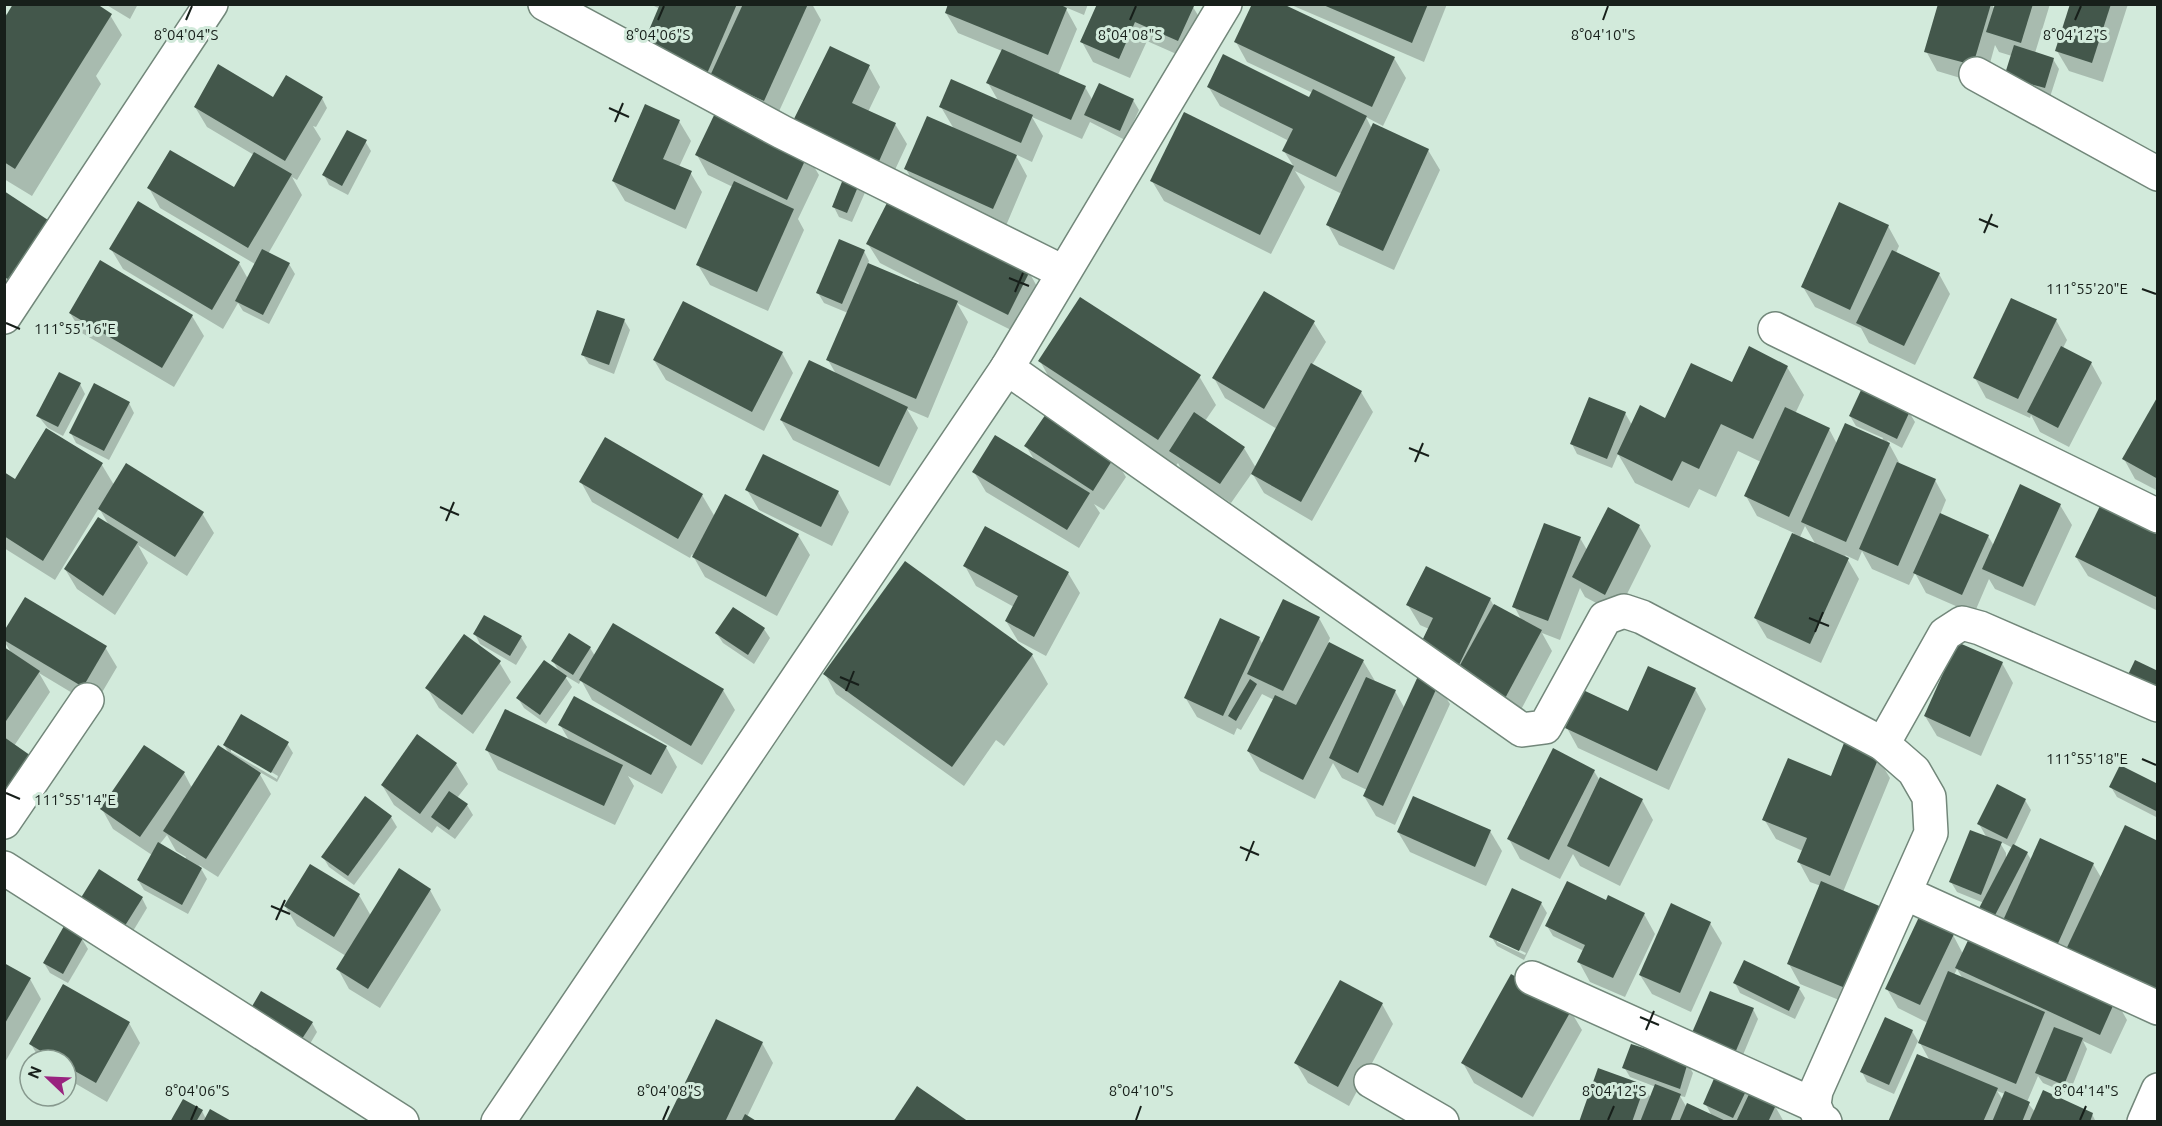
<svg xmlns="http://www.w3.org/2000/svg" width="2162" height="1126" font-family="Ubuntu,sans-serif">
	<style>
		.shadow { fill: #0003; fill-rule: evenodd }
		.building { fill: #43574b }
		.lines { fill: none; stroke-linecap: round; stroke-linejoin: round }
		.minor-casing { stroke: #72877a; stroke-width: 36 }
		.minor { stroke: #fff; stroke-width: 33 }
		.ticks { fill: none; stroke: #171f1a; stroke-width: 2 }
		.ticks-label { font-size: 15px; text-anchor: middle; fill: #171f1a; stroke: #d2eadb; stroke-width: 6; stroke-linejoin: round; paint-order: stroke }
	</style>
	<rect width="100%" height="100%" fill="#d2eadb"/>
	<g class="shadow">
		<path d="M105,4H138L130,19Z"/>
		<path d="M650,4H812L821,20L775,120L723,96L660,9Z"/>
		<path d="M950,4H1088L1084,15L1065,7L1077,29L1058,75L1085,87L1093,101L1133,100L1139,110L1125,140L1090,122L1082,139L1032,117L1043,136L1032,162L1015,154L1027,176L1005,228L917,189L906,169L954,129L941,107L999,102L988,83L1002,51L958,33L946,13Z"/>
		<path d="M1099,4L1193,7L1205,27L1190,60L1147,41L1130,78L1093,62L1082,42Z"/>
		<path d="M1289,4H1447L1424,62Z"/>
		<path d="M1940,4H1992L1995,10L1997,4H2050L2035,53L2053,59L2059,69L2050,97L2012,87V56L1999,52L1995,45L1984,85L1937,71L1926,51Z"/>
		<path d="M2072,4H2128L2103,82L2069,71L2057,51Z"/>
		<path d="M4,11L8,16L110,15L122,35L96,76L101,84L32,196L4,179Z"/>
		<path d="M1236,42L1394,58L1406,78L1383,126L1366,117L1372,129L1428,150L1440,170L1394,270L1339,245L1328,225L1342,194L1295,171L1305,187L1271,254L1164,201L1152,181L1185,114L1294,167L1284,151L1289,141L1220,106L1208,86L1309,99L1313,93L1247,62Z"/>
		<path d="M869,67L880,87L868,112L895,124L907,144L887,187L867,188L852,222L839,217L834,207L849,169L803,147Z"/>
		<path d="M322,98L327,108L316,127L313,126L321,139L297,180L292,177L302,195L268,254L289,264L295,274L269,324L243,311L238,303L223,329L123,269L111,249L239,263L248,279L255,264L160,208L149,188L234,189L254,155L207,127L195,107L274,99Z"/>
		<path d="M679,121L691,141L679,167L690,172L702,192L686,229L625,201L613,181Z"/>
		<path d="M365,141L371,151L348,195L329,185L324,175Z"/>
		<path d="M697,155H807L819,175L798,219L804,230L768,311L710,285L698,265L733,187L708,175Z"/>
		<path d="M4,193L46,222L58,241L4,288Z"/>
		<path d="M1888,226L1899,246L1896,253L1939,274L1950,294L1915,365L1869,343L1861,328L1815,307L1803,287Z"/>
		<path d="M868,244L1029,272L1040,292L1019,334L957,303L968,322L928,418L907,409L918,428L890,486L793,440L781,420L836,374L828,360L848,313L824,303L818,293L864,251L869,261L868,264L918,286L919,283L880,263Z"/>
		<path d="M100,262L192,316L204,336L174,387L82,333L70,313Z"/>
		<path d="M1264,293L1314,323L1326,342L1312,365L1361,392L1373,412L1312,521L1264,493L1252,473L1231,503L1182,471L1178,463L1174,468L1056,390L1040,361L1199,376L1216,405L1205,421L1244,448L1256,468L1277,429L1225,398L1214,378Z"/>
		<path d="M624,320L630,330L614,374L589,364L583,355Z"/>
		<path d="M2056,320L2067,340L2063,348L2091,363L2102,383L2069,447L2040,432L2031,415L2030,418L1986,398L1975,378Z"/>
		<path d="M782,353L793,373L764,431L666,380L654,360Z"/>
		<path d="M1787,367L1804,395L1795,414L1829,429L1837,444L1882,441L1883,438L1856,426L1850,416L1909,412L1915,422L1902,448L1887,440L1900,464L1935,480L1946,500L1940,515L1988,536L1994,546L2060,505L2072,525L2035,606L1995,589L1989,579L1974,614L1926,593L1915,573L1909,585L1872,569L1862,551L1858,561L1845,555L1859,579L1821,663L1767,638L1755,618L1794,533L1757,516L1746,496L1761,462L1738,451L1716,497L1699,489L1689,508L1635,483L1618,454L1612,468L1577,454L1572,444L1625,413L1632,425L1666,420L1733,384ZM1805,526L1816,545L1800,537Z"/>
		<path d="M80,384L85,394L63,436L48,428L47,430L102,465L114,485L202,513L214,533L187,576L138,545L148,563L115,615L77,589L65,569L110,527L99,508L55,580L4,548V474L16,481L48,428L38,416Z"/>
		<path d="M2158,399V491L2135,479L2124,459Z"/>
		<path d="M129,403L134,413L109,460L76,443L71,433Z"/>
		<path d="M1026,446L1114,457L1126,477L1104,510L1094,504L1100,513L1079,548L986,492L974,472L1035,461Z"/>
		<path d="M581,482L702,495L715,517L798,535L810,555L777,616L705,577L692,554L690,558L592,502Z"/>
		<path d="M747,490L838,492L849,512L832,546L759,510Z"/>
		<path d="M1639,526L1651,546L1617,614L1585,597L1580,588L1560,640L1542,633L1552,651L1515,721L1468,696L1429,629L1420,625L1408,605L1490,599L1494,606L1522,621L1514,606L1580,538L1587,550Z"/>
		<path d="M2158,537V611L2088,576L2076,557Z"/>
		<path d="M965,566L1068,573L1080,593L1046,656L1018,641L1006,621L1014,607L976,586Z"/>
		<path d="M1319,618L1330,638L1328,643L1363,661L1375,681L1395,691L1405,709L1438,685L1450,704L1395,825L1376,816L1364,796L1367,790L1342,778L1333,763L1315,799L1260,771L1248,751L1274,700L1262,694L1241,730L1237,728L1234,735L1197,717L1185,697L1259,638L1263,645Z"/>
		<path d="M764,629L770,638L754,664L723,643L717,634Z"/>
		<path d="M4,634L105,647L117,667L94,706L39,673L50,692L14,746L4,805V649L12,654L4,641Z"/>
		<path d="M475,634L521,637L527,647L516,665L480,644Z"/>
		<path d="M590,648L595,656L723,690L735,710L702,765L592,700L581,680L579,684L564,675L572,687L546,724L524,708L518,698L560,673L553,661Z"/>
		<path d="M1032,655L1048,684L1004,746L996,740L964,786L836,694L825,674Z"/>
		<path d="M499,662L511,682L473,734L439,708L427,688Z"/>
		<path d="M2002,663L2013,683L1981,756L1937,736L1925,716Z"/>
		<path d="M1695,689L1706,709L1669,790L1578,748L1567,728L1628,713Z"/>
		<path d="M560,725L666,747L677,767L662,794L628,776L634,786L615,825L498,770L487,750L569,740Z"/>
		<path d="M287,743L293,753L277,782L258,771L271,794L218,877L199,865L207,879L188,914L144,890L138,880L152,855L113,829L102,809L184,773L192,788L230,755L224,745ZM231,748L278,776L277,779L231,752ZM167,835L176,851L186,857L185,860L159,845Z"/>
		<path d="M1878,758L1890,778L1843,892L1861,1009L1800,984L1789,964L1821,886L1810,882L1799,862L1803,851L1776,839L1764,819L1832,778Z"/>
		<path d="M456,764L468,784L457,798L467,805L473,815L455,839L437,826L432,833L394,805L382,785Z"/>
		<path d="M1594,771L1600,781L1642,800L1653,820L1620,886L1580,866L1573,854L1560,879L1520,859L1509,839Z"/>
		<path d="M2158,786V818L2117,797L2111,787Z"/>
		<path d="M365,798L391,817L397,827L354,885L329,867L323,857Z"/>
		<path d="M2025,800L2031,810L2014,846L2027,853L2032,861L2093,864L2102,879L2118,1004L2127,1020L2111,1054L2083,1041L2087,1049L2069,1094L2043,1083L2038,1076L2027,1102L2035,1112L2092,1114L2096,1122H1890L1930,1061L1920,1043L1928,1023L1898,1008L1887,989L1953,935L1963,954L1998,929L1984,903L1957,892L1951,882L1987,838L1979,824ZM1999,841L2013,848L2006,861V853ZM1957,969L1963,979L1954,975ZM1997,1091L2005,1094L2003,1100Z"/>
		<path d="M1490,831L1502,851L1486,886L1410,852L1398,832Z"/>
		<path d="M100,871L142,898L147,908L127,941Z"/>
		<path d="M430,890L441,910L380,1008L349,989L338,969L346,956L297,926L285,906L359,895L371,916Z"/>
		<path d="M1607,902L1644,914L1655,934L1625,997L1590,982L1579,962L1584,951L1553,936L1547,926Z"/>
		<path d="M1541,903L1547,913L1524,960L1497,946L1491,936ZM1497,939L1526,953L1525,955L1497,942Z"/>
		<path d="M1710,923L1722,943L1691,1012L1652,994L1640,975Z"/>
		<path d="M82,939L88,949L68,983L50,973L44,963Z"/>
		<path d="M4,965L30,979L41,999L4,1064Z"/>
		<path d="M1735,983L1799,988L1805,998L1795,1019L1740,993Z"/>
		<path d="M262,993L312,1023L317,1032L304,1054Z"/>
		<path d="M1382,1004L1393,1024L1349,1106L1308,1083L1296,1063Z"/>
		<path d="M1753,1009L1758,1019L1740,1062L1699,1045Z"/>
		<path d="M1570,1010L1582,1030L1533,1117L1474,1083L1463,1063Z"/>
		<path d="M129,1023L140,1043L107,1102L66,1078V1060H40L31,1044Z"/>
		<path d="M1912,1031L1918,1041L1894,1094L1867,1082L1862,1072Z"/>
		<path d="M762,1043L773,1063L747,1117L756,1122H668Z"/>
		<path d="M1687,1063L1693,1073L1685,1097L1680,1096L1687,1108L1712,1116L1705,1103L1746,1090L1750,1097L1775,1106L1784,1122H1580L1644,1086L1651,1098L1656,1087L1630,1077L1624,1067Z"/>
		<path d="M202,1111L206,1119L230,1122H172Z"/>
	</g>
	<g class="building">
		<path d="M13,4H97L112,14L15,169L4,162V19Z"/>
		<path d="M660,4H737L706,76L641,49Z"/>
		<path d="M743,4H808L764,101L710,76Z"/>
		<path d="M948,4H1059L1067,8L1048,55L945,13Z"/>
		<path d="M1097,4H1191L1194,6L1178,41L1135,22L1119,59L1080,42Z"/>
		<path d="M1252,4H1283L1395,57L1372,107L1234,42Z"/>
		<path d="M1321,4H1428L1412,43Z"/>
		<path d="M1938,4H1991L1973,65L1924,52Z"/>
		<path d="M1995,4H2033L2021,43L1986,32Z"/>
		<path d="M2070,4H2111L2092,63L2055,51Z"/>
		<path d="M2014,45L2054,58L2045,88L2004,77Z"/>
		<path d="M830,46L870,65L852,103L896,123L876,168L790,127Z"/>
		<path d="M1002,49L1086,86L1071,120L986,83Z"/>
		<path d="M1223,54L1309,97L1313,89L1367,116L1336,177L1282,151L1293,129L1207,87Z"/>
		<path d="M218,64L273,97L286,75L323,97L285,161L194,107Z"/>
		<path d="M951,79L1033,115L1021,143L939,107Z"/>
		<path d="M1099,83L1134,99L1120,131L1084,115Z"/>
		<path d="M645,104L680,120L663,159L692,171L675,210L612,181Z"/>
		<path d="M717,109L808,154L787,200L695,155Z"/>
		<path d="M1184,112L1294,166L1260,235L1150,181Z"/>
		<path d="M927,116L1017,155L993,209L904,169Z"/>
		<path d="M1373,123L1429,149L1383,251L1326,225Z"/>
		<path d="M347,130L367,140L342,186L322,175Z"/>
		<path d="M170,150L234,187L254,152L292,174L248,248L147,188Z"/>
		<path d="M847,169L862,177L847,213L832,207Z"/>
		<path d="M734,181L794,209L757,292L696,265Z"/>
		<path d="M4,191L48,220L8,279L4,277Z"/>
		<path d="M889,199L1030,271L1008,315L866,244Z"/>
		<path d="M138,201L240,262L212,310L109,249Z"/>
		<path d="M1839,202L1889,225L1850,310L1801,287Z"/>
		<path d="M839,239L865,250L842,304L816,293Z"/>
		<path d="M262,249L290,263L263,315L235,301Z"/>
		<path d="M1892,250L1940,273L1904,346L1856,323Z"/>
		<path d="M100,260L193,315L162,368L69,313Z"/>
		<path d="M868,263L958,301L916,399L826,360Z"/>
		<path d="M1264,291L1315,321L1264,409L1212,378Z"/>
		<path d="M1080,297L1201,375L1158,440L1038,361Z"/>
		<path d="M2011,298L2057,319L2018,399L1973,378Z"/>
		<path d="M683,301L783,352L752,412L653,360Z"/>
		<path d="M597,310L625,319L609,365L581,355Z"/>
		<path d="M1749,346L1788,366L1753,439L1721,424L1699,469L1682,461L1672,481L1617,454L1640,405L1665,418L1691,363L1732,382Z"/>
		<path d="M2061,346L2092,362L2058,428L2027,412Z"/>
		<path d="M809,360L908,407L879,467L780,420Z"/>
		<path d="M1311,363L1362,391L1301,502L1251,474Z"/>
		<path d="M59,372L81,383L58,427L36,416Z"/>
		<path d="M94,383L130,402L104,451L69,433Z"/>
		<path d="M1862,388L1910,411L1897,439L1849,416Z"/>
		<path d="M2158,396V479L2122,459Z"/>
		<path d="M1589,397L1626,412L1607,459L1570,444Z"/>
		<path d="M1785,407L1830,428L1789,517L1744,496Z"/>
		<path d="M1048,411L1115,456L1093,491L1024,446Z"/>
		<path d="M1194,412L1245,447L1220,484L1169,451Z"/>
		<path d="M1845,423L1890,443L1846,542L1801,522Z"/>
		<path d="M46,428L103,463L43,561L4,536V472L15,479Z"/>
		<path d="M995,435L1090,493L1067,530L972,472Z"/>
		<path d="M605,437L703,494L678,539L579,482Z"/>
		<path d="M763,454L839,491L821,527L745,490Z"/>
		<path d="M1897,462L1936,479L1898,566L1859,549Z"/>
		<path d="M126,463L204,512L175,557L98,509Z"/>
		<path d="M2020,484L2061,504L2023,587L1982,569Z"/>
		<path d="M725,494L799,534L766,597L692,557Z"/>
		<path d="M2100,506L2158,535V598L2075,557Z"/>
		<path d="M1608,507L1640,525L1605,595L1572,577Z"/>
		<path d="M1940,513L1989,535L1962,595L1913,573Z"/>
		<path d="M98,517L138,542L103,596L64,569Z"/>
		<path d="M1544,523L1581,537L1548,621L1512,607Z"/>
		<path d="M985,526L1069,572L1034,637L1005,621L1018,596L963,566Z"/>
		<path d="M1792,533L1849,558L1810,644L1754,618Z"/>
		<path d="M905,561L1033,654L952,767L823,674Z"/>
		<path d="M1426,566L1491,598L1458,667L1419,647L1433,618L1406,605Z"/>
		<path d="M25,597L107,646L83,687L4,640V631Z"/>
		<path d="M1283,599L1320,617L1283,691L1247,674Z"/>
		<path d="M1494,604L1542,630L1503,702L1454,676Z"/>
		<path d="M733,607L765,628L748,655L715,633Z"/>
		<path d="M484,615L522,636L510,656L473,634Z"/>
		<path d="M1220,618L1260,637L1223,716L1184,698Z"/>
		<path d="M613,623L724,689L691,746L579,680Z"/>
		<path d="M569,633L591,647L573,675L551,661Z"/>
		<path d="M464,634L501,661L462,715L425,688Z"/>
		<path d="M1329,642L1364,660L1303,780L1247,751L1275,695L1296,705Z"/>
		<path d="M1957,642L2003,662L1970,737L1924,716Z"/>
		<path d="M4,647L40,671L4,724Z"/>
		<path d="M544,660L567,676L540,715L516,698Z"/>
		<path d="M2135,660L2158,671V697L2125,681Z"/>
		<path d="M1648,666L1696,688L1657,771L1565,728L1583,690L1628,711Z"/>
		<path d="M1419,674L1439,683L1383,806L1363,796Z"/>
		<path d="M1366,677L1396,690L1358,773L1329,758Z"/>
		<path d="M1250,679L1257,684L1236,721L1228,716Z"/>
		<path d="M574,696L667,746L651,775L558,725Z"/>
		<path d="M505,709L623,765L604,806L485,750Z"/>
		<path d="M241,714L289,742L271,773L223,745Z"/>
		<path d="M417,734L457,763L420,814L381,785Z"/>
		<path d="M4,737L34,758L4,794Z"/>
		<path d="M1844,743L1879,757L1830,876L1797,862L1807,838L1762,820L1788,758L1831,776Z"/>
		<path d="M144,745L185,772L140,837L100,809Z"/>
		<path d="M218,745L261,773L206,859L163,831Z"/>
		<path d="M1553,748L1595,770L1549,860L1507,839Z"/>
		<path d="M2120,765L2158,784V812L2109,787Z"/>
		<path d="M1600,777L1643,799L1609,867L1567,846Z"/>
		<path d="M1997,784L2026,799L2007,839L1977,824Z"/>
		<path d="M449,791L468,804L449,830L431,817Z"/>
		<path d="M365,796L392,816L348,876L321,857Z"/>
		<path d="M1413,796L1491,830L1475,867L1397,832Z"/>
		<path d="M2125,825L2158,841V991L2062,958Z"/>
		<path d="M1970,830L2002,842L1981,895L1949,882Z"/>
		<path d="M2040,838L2094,863L2055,950L2001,925Z"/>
		<path d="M158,842L202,868L182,905L137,880Z"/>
		<path d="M2013,844L2028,852L1992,921L1977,912Z"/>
		<path d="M310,864L360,894L334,937L284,906Z"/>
		<path d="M399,868L431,889L368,989L336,969Z"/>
		<path d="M99,869L143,897L121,932L77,904Z"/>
		<path d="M1567,881L1606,900L1608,895L1645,913L1613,978L1577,962L1585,945L1545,926Z"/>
		<path d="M1821,881L1884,908L1850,990L1787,964Z"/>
		<path d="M1512,888L1542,902L1519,951L1489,937Z"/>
		<path d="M1671,903L1711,922L1680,993L1639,975Z"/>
		<path d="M1919,917L1954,934L1920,1005L1885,989Z"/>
		<path d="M64,926L83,938L63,974L43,963Z"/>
		<path d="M1972,932L2116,999L2100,1035L1955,968Z"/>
		<path d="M1744,960L1800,987L1789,1011L1733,983Z"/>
		<path d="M4,963L31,978L4,1025Z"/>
		<path d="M1948,971L2045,1012L2016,1084L1918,1043Z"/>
		<path d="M1511,974L1572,1009L1522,1098L1461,1063Z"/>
		<path d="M1340,980L1383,1003L1338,1087L1294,1063Z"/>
		<path d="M63,984L130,1022L96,1083L66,1066V1060H56L29,1044Z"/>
		<path d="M261,991L313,1022L298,1045L247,1015Z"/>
		<path d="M1710,991L1754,1008L1735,1053L1691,1035Z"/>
		<path d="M1885,1017L1913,1030L1889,1085L1860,1072Z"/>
		<path d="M716,1019L763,1042L725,1122H666Z"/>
		<path d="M2054,1027L2083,1038L2064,1085L2035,1073Z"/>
		<path d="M1631,1044L1688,1062L1680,1089L1622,1068Z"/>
		<path d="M1917,1054L1998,1088L1983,1122H1888Z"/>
		<path d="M1598,1068L1645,1085L1632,1122H1579Z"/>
		<path d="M1716,1074L1747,1089L1733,1118L1703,1104Z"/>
		<path d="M1655,1084L1681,1094L1670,1122H1640Z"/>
		<path d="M917,1086L969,1122H893Z"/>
		<path d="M2043,1090L2093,1113L2090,1122H2029Z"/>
		<path d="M2005,1091L2030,1102L2022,1122H1992Z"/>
		<path d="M1750,1092L1776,1105L1768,1122H1736Z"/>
		<path d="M183,1099L203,1110L196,1122H170Z"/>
		<path d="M1687,1103L1728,1122H1679Z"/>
		<path d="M210,1109L233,1122H203Z"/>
		<path d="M745,1114L758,1122H741Z"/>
	</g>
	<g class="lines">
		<defs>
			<g id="minor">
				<path d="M545,4L782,132L1063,272"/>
				<path d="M1976,74L2158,174"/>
				<path d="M4,317L211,4"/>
				<path d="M1775,329L2158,516"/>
				<path d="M1007,368L1522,730L1545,727L1605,618L1624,611L1642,617L1883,744L1914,771L1929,797L1931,833L1816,1091L1814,1105L1820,1119L1825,1122"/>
				<path d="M1883,744L1945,634L1962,623L1980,628L2158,705"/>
				<path d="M4,822L87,700"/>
				<path d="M4,868L402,1122"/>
				<path d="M1905,893L2158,1008"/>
				<path d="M1532,978L1814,1105"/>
				<path d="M1371,1081L1442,1122"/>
				<path d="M498,1122L1007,368L1225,4"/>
				<path d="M2144,1122L2158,1090"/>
			</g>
		</defs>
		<use href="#minor" class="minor-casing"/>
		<use href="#minor" class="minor"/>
	</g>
	<path class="ticks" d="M186,20L192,6M658,20L664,6M1130,20L1136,6M1603,20L1608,6M2075,20L2081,6M609,108L629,117M615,122L623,103M1979,219L1998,227M1984,233L1992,214M1009,278L1029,286M2142,289L2156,294M1015,292L1023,273M6,323L20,329M1409,448L1429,456M1415,462L1423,443M440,507L459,515M446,521L454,502M1809,618L1829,626M1815,632L1823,612M840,677L859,685M846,691L854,671M2142,759L2156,765M6,793L20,799M1240,847L1259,855M1246,861L1254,841M271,906L290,914M276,920L285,900M1640,1017L1659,1025M1646,1030L1654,1011M191,1120L197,1106M663,1120L669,1106M1136,1120L1141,1106M1608,1120L1614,1106M2080,1120L2086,1106"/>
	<g class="ticks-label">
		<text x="658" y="40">8°04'06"S</text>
		<text x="1130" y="40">8°04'08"S</text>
		<text x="1603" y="40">8°04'10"S</text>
		<text x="2075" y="40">8°04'12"S</text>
		<text x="186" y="40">8°04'04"S</text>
		<text x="2087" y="294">111°55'20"E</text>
		<text x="75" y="334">111°55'16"E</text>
		<text x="2087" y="764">111°55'18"E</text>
		<text x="75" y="805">111°55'14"E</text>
		<text x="197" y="1096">8°04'06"S</text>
		<text x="669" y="1096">8°04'08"S</text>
		<text x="1141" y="1096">8°04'10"S</text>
		<text x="1614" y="1096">8°04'12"S</text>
		<text x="2086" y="1096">8°04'14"S</text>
	</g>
	<rect width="2162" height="1126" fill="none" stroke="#171f1a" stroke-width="12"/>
	<g transform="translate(48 1078) rotate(293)"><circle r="28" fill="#d2eadb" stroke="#87998e" stroke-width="1.5"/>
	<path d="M0-4.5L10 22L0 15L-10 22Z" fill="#99237f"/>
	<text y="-9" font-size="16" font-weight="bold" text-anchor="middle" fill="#171f1a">N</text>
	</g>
</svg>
